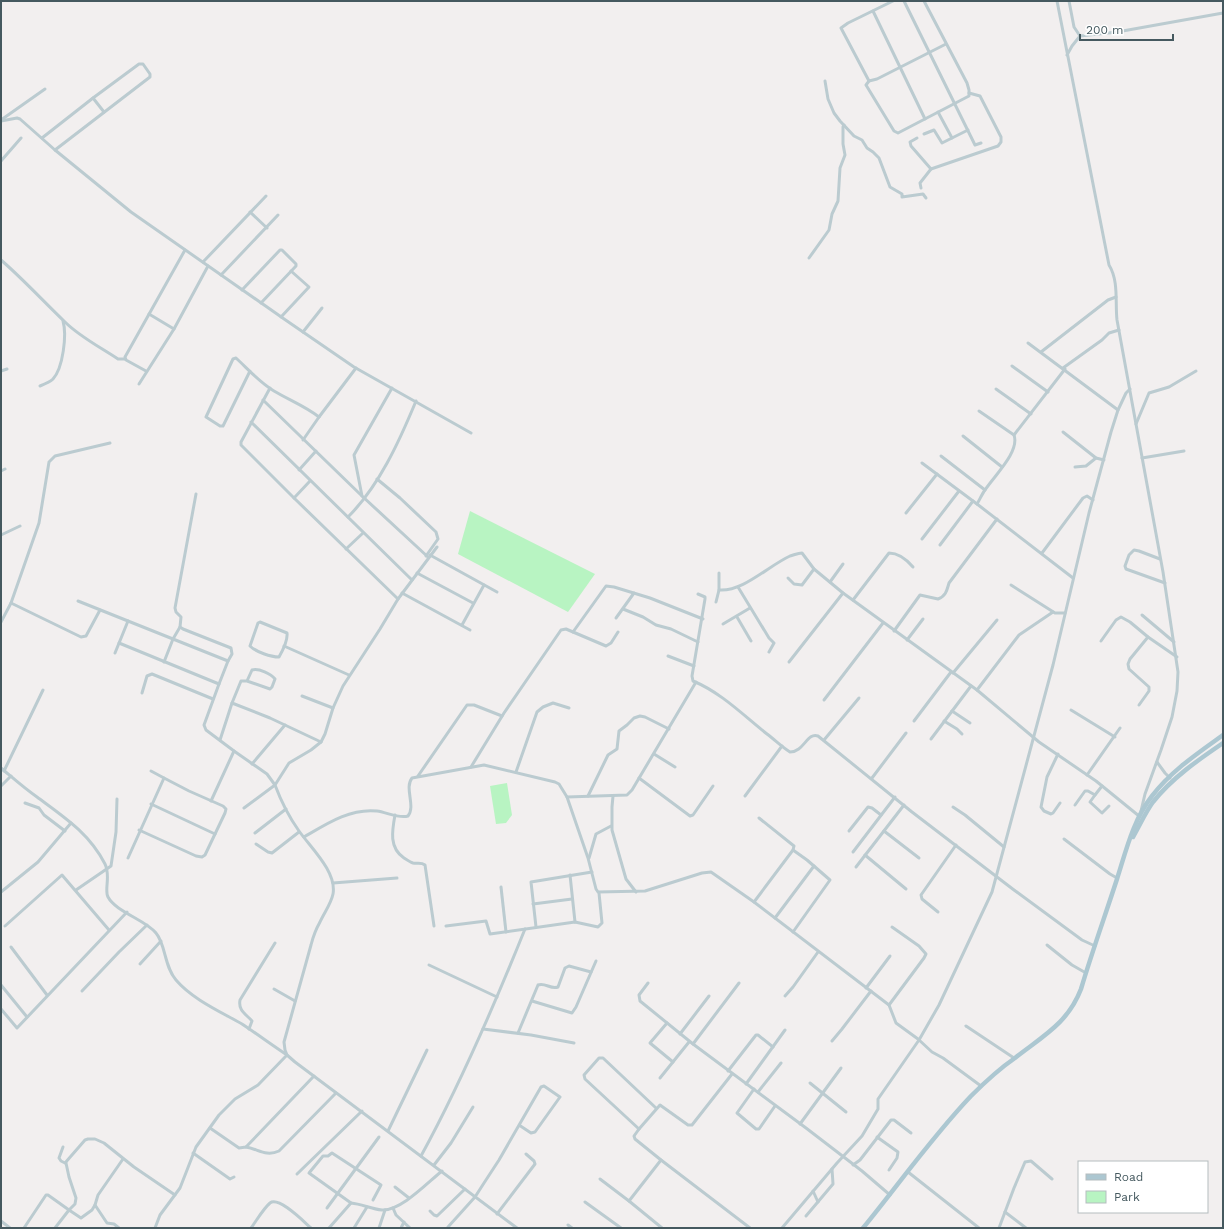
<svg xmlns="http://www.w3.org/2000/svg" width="1224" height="1229" font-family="'Work Sans',sans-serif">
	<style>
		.green { fill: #b8f4c2 }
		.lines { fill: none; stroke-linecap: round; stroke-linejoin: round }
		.minor { stroke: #bbcbd0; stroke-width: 3 }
		.primary { stroke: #acc7d1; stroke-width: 4.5 }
	</style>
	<rect width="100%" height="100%" fill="#f2efef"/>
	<g class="green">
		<path d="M470,511L595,574L568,612L458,554Z"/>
		<path d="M507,783L512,815L506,823L496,824L490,786Z"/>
	</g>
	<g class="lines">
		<g class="minor">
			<path d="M904,1L975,145L981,143"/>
			<path d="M924,1L967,83L969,90V96L898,133L894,131L866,85L869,81L877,79L946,44"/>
			<path d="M1057,1L1109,265C1119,281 1115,303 1117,320L1163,572L1178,672L1177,691L1172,717L1161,750L1145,794L1141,811"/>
			<path d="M1069,1L1074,27L1080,36"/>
			<path d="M873,11L925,119"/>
			<path d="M1067,55L1072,46L1080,36L1117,32L1223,13"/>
			<path d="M825,81L828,99L834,113L840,121L854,136L862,140L867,148L873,152L879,158L890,187L902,194V197L923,194L926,198"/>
			<path d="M869,81L841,28L848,23L893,1"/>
			<path d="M93,98L104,112"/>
			<path d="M938,112L952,138L968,130"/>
			<path d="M1,120L45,89"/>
			<path d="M1,121L17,118L20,119L55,150L131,212L287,321L354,367L471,433"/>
			<path d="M924,134L934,130L942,143L952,138"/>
			<path d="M42,138L93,98L139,64H143L150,74V77L55,150"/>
			<path d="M917,138L910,142L911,146L931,169L998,146L1001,142V137L980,96L969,93"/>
			<path d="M1,161L21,138"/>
			<path d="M921,188L920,183L931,169"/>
			<path d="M250,212L267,228"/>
			<path d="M809,258L829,230L832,214L838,201L840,168L845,155L843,144V127L844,125"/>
			<path d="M1,260C23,279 43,301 65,322C80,337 100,347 118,359H125"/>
			<path d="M203,262L266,196"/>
			<path d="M221,275L278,215"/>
			<path d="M242,290L280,250H282L296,264V266L261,303"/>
			<path d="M149,314L174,329"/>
			<path d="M281,317L309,287L291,271"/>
			<path d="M303,332L322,308"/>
			<path d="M1028,343L1118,410"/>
			<path d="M1041,352L1108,300L1116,297"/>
			<path d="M1012,366L1048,392"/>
			<path d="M1063,368L1102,340L1109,333L1119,330"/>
			<path d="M1,371L7,369"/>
			<path d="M146,371L126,360L125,357L185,250"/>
			<path d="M250,371L223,426H220L206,417L233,359L236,358C248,369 259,382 274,391C289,400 305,406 319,417L303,440"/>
			<path d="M139,384L174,329L208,266"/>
			<path d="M40,386C45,384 50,382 53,379C63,368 67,335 63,321"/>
			<path d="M270,388L241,442V445L294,498L398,599"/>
			<path d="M996,389L1031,414"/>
			<path d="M263,400L362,496L428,557"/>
			<path d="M319,417L356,368"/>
			<path d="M251,422L412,580"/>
			<path d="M1136,424L1149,393L1169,387L1196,371"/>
			<path d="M1063,432L1096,458L1104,460"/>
			<path d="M1014,435L1065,369"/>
			<path d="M963,436L1002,467"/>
			<path d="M941,456L985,490"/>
			<path d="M1142,458L1184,451"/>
			<path d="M922,463L977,504L1073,578"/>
			<path d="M1075,467L1086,466L1096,458"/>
			<path d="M299,470L316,451"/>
			<path d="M1,471L5,469"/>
			<path d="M377,479L400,498L436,532L438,539L426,556"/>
			<path d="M196,494L175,608L176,612L181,617L180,627L183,629L231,648L232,654L228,661"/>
			<path d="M362,496L354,455L392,388"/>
			<path d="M294,498L310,481"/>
			<path d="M977,504C980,499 982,494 985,490C994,476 1020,452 1014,435L979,411"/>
			<path d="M906,513L937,474"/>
			<path d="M348,517C379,486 399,442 416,401"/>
			<path d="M1,535L20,526"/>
			<path d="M922,539L959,491"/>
			<path d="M940,545L973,501"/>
			<path d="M437,547L398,599L380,629L343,686L333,708L325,734L321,742L311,750L289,763L275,785C281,801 289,817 299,831C311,848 337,872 333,894C331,904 324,913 320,922C316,929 313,937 311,945L284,1042L285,1050L287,1055L295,1062L517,1228"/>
			<path d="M346,549L363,533"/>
			<path d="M1042,553L1083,498L1087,496L1093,500"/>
			<path d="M430,555L497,592"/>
			<path d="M1160,559L1139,551L1134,550L1129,555L1125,566L1126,569L1165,583"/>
			<path d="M417,573L473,603"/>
			<path d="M788,578L794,584L802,585L814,569"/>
			<path d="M830,582L843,564"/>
			<path d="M1011,585L1055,613H1065"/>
			<path d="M738,587L769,638L774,643L769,652"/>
			<path d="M719,590C743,592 768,566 790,556C794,555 798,553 802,553L814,569L843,593L977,690L1039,742L1096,781L1139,816"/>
			<path d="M402,593L470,630"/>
			<path d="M698,594L705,597V599L692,676L693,681C722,693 744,716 767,734C775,740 782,747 790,752C804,752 807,732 818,736L912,812L1014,890L1082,940L1095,946"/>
			<path d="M853,600L889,553C899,553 907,560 913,567"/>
			<path d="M78,601L228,661L219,684L119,643"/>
			<path d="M716,602L719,590V573"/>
			<path d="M11,603L81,637L86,636L100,610"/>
			<path d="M623,609L643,617L656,625L671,629L698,642"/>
			<path d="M1142,615L1174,642"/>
			<path d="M737,617L751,641"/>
			<path d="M616,618L634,593"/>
			<path d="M1,622L11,603L39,523L49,462L55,456L110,443"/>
			<path d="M260,622L287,633C288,641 283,650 279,657C271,657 256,652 250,646L258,623Z"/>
			<path d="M723,624L750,608"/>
			<path d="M462,625L484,585"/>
			<path d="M894,631L920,595L938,599C946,596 947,590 949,583L997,519"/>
			<path d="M573,632L606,586L614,587L650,598L703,619"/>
			<path d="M907,640L923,619"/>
			<path d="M1101,641L1116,620L1121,617L1130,622L1148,637L1177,657"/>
			<path d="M284,646L349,675"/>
			<path d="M115,653L128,621"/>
			<path d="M668,656L694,666"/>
			<path d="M164,662L173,639L180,627"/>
			<path d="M789,662L843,593"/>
			<path d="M953,673L997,620"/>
			<path d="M977,690L1019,635L1053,612"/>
			<path d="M142,693L147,676L152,674L213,699"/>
			<path d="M302,696L333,708"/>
			<path d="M824,700L883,623"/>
			<path d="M232,703L241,681H247L270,689L272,687L275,679C271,674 259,668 252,670L247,681"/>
			<path d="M1139,705L1149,691V687L1129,669L1128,664L1130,659L1148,637"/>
			<path d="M1071,710L1115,737"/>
			<path d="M952,711L970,723"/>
			<path d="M914,721L951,672"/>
			<path d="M944,721L957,729L962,734"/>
			<path d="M931,739L971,686"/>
			<path d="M220,740L232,703L270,718L321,742"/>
			<path d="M824,740L859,698"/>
			<path d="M234,751L267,774L275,785L244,808"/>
			<path d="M654,754L675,767"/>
			<path d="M1058,754L1047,777L1041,807L1044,811L1051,814L1053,813L1060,803"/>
			<path d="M1157,762L1165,773L1170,778"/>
			<path d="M252,764L285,725"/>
			<path d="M471,767L504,713L561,630L566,629L606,646L611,643L618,632"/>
			<path d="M1,768C13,778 24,788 37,797C64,817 89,833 105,864C111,876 104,890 108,897C116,912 146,920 156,933C166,945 164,966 176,980C192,999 221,1012 242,1024C257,1034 272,1045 287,1055L258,1085L235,1099L219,1115L196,1147L180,1188L160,1215L155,1228"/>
			<path d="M4,771L43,690"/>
			<path d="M516,772L537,712L543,707L553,703L569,708"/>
			<path d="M1087,775L1120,728"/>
			<path d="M418,776L467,705H474L502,716"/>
			<path d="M639,778L690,816L693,815L713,786"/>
			<path d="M872,778L906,733"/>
			<path d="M1,786L11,776"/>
			<path d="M1095,795L1090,802L1102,813L1109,806"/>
			<path d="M588,796L608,755L617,749L619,731L627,725L634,718L640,716L645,717L669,729"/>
			<path d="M613,796L612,807V830L626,879L636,892"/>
			<path d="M745,796L782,746"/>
			<path d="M567,797L588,858L596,889L598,892L645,891L702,873L711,872L754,902L889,1005L896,1023L918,1039L932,1052L943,1058L981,1086"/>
			<path d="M211,801L234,751L206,730L204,725L219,684"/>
			<path d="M25,803L39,808L44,815L65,831"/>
			<path d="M151,804L215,834"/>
			<path d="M1075,805L1085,791H1088L1095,795L1102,786"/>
			<path d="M953,807L965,815L1004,847"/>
			<path d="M395,815C392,831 389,848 404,858C407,860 410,862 413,863C417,864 421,862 425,865L434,926"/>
			<path d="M139,830L196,856L202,857L205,855L225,813L226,809L223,806L189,791L164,778"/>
			<path d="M849,831L868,807L872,808L881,815"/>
			<path d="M884,831L919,858"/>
			<path d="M255,833L286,809"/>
			<path d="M304,837C326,824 350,808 377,811C386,812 399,819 408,816C416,806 404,788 412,778L484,765L555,782L559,784L567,797L627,795L632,790L696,682"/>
			<path d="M1064,839L1110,874L1117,878"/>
			<path d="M256,844L268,852L272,853L299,832"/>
			<path d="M793,850L807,860L830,880L793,932"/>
			<path d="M853,852L895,797"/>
			<path d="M865,855L906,889"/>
			<path d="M128,858L164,778L151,771"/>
			<path d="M589,858L596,834L611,826"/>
			<path d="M856,867L904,805"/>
			<path d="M570,875L575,922"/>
			<path d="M333,883L397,878"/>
			<path d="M501,887L506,932"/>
			<path d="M76,890L111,866L116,832L117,799"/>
			<path d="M1,892L38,862L71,823"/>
			<path d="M754,902L793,850L794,846L759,818"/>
			<path d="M533,904L572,899"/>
			<path d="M938,912L922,899L921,895L956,845"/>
			<path d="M775,918L814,866"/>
			<path d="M5,926L62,875L109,930"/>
			<path d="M446,926L486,921L490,934L575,922L598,927L602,923L599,893"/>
			<path d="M536,927L531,882L592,872"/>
			<path d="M1047,945L1072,965L1086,973"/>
			<path d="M11,947L47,995"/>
			<path d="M140,964L161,941"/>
			<path d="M429,965L497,997"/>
			<path d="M648,983L639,995L640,1001L693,1044L806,1128L862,1171L890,1195"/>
			<path d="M1,985L27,1017"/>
			<path d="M866,988L890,956"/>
			<path d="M274,989L295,1001"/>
			<path d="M82,991L119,952L147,925"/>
			<path d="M785,996L793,987L818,952"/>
			<path d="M532,1001L572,1013L576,1007L596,961"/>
			<path d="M889,1005L924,958L926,954L919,946L892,927"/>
			<path d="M1,1009L17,1028L127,912"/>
			<path d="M667,1023L650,1043L673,1062"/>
			<path d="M966,1026L1014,1058"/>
			<path d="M249,1029L252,1021C246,1014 238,1011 240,1000L275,943"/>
			<path d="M483,1029L531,1035L574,1043"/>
			<path d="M518,1033L538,985C545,982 551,990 558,987L565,968L569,966L591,972"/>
			<path d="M680,1034L709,996"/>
			<path d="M832,1041L842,1029L871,991"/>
			<path d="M693,1044L739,983"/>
			<path d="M728,1071L756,1035H758L773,1047"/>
			<path d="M732,1074L692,1125H688L660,1105L639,1129L634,1136L635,1139L661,1160L750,1228"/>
			<path d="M660,1078L689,1042"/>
			<path d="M810,1083L846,1112"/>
			<path d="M746,1084L785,1030"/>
			<path d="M754,1089L737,1113L756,1129H759L775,1106"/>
			<path d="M758,1092L781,1063"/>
			<path d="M800,1124L841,1068"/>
			<path d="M210,1128L239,1148L246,1147L314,1076"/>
			<path d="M639,1129L585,1079L584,1075L599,1058H603L656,1108"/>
			<path d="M388,1131L427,1050"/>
			<path d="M877,1137L898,1152L897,1158L889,1170"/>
			<path d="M63,1147L59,1158L61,1161L65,1163L85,1140L88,1139H95L104,1143L134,1167L175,1195"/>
			<path d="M246,1147C258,1149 266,1157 279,1151L336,1093"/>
			<path d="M193,1153L230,1179L234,1177"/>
			<path d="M421,1156C461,1083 494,1006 525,929"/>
			<path d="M434,1165L451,1143L473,1107"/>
			<path d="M853,1165L860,1160L891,1120H894L911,1133"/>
			<path d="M908,1172L979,1228"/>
			<path d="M297,1174L362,1111"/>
			<path d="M600,1179L629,1201L661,1160"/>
			<path d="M395,1187L409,1198"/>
			<path d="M813,1191L818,1202"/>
			<path d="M629,1201L662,1228"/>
			<path d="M585,1202L621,1228"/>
			<path d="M351,1203L309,1173L323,1156H328L332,1153L381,1185L373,1200"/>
			<path d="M95,1205L98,1195L123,1159"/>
			<path d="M327,1208L379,1137"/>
			<path d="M393,1208L396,1215L410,1228"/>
			<path d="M430,1211L434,1215L437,1216L465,1189"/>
			<path d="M1005,1212L1026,1228"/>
			<path d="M497,1214L535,1164L534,1161L526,1154"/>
			<path d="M806,1216L833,1184L832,1169"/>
			<path d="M1,1221L10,1228"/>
			<path d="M568,1225L572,1228"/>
			<path d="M448,1227L475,1197L484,1183L499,1160L541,1087L544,1086L560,1097L535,1132L531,1133L519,1125"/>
			<path d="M24,1228L46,1195H48L69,1210L75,1204L76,1198L69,1177L66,1163"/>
			<path d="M55,1228L69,1210L81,1218L92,1210L95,1205L107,1223L114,1224L119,1228"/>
			<path d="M251,1228C257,1220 263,1209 270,1203C279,1196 304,1222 311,1228"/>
			<path d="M329,1228L351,1203C362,1204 371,1209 382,1210C401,1211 427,1183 442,1171"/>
			<path d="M354,1228L367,1207"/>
			<path d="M379,1228L385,1210"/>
			<path d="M401,1228L404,1222"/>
			<path d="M782,1228L837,1163L862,1136L878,1109V1099L919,1040L939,1005L992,892L1053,665L1089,513L1111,432L1118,410L1126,393L1130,389"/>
			<path d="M999,1228L1014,1188L1025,1162L1031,1161L1052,1179"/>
		</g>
		<g class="primary">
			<path d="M1133,837C1140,825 1145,813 1153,802C1172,778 1198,760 1223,743"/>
			<path d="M863,1228C899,1184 932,1137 971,1096C985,1082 999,1069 1015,1058C1043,1036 1068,1023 1081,989C1092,952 1105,916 1117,879C1126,851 1133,820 1152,796C1171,771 1198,753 1223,735"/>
		</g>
	</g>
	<rect width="1224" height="1229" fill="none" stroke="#45595f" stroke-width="4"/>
	<rect x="1078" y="1161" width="130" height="52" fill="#ffffff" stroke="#b5bdbf"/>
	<rect x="1086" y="1174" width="20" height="6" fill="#acc7d1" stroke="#b5bdbf"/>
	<text x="1114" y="1181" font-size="12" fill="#45595f">Road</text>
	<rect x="1086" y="1191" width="20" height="12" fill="#b8f4c2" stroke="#b5bdbf"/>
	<text x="1114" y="1201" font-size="12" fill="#45595f">Park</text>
	<path d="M1080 34v6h93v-6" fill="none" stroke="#45595f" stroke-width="2"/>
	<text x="1086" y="34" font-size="12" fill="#45595f" stroke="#ffffff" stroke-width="3" paint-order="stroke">200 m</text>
</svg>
